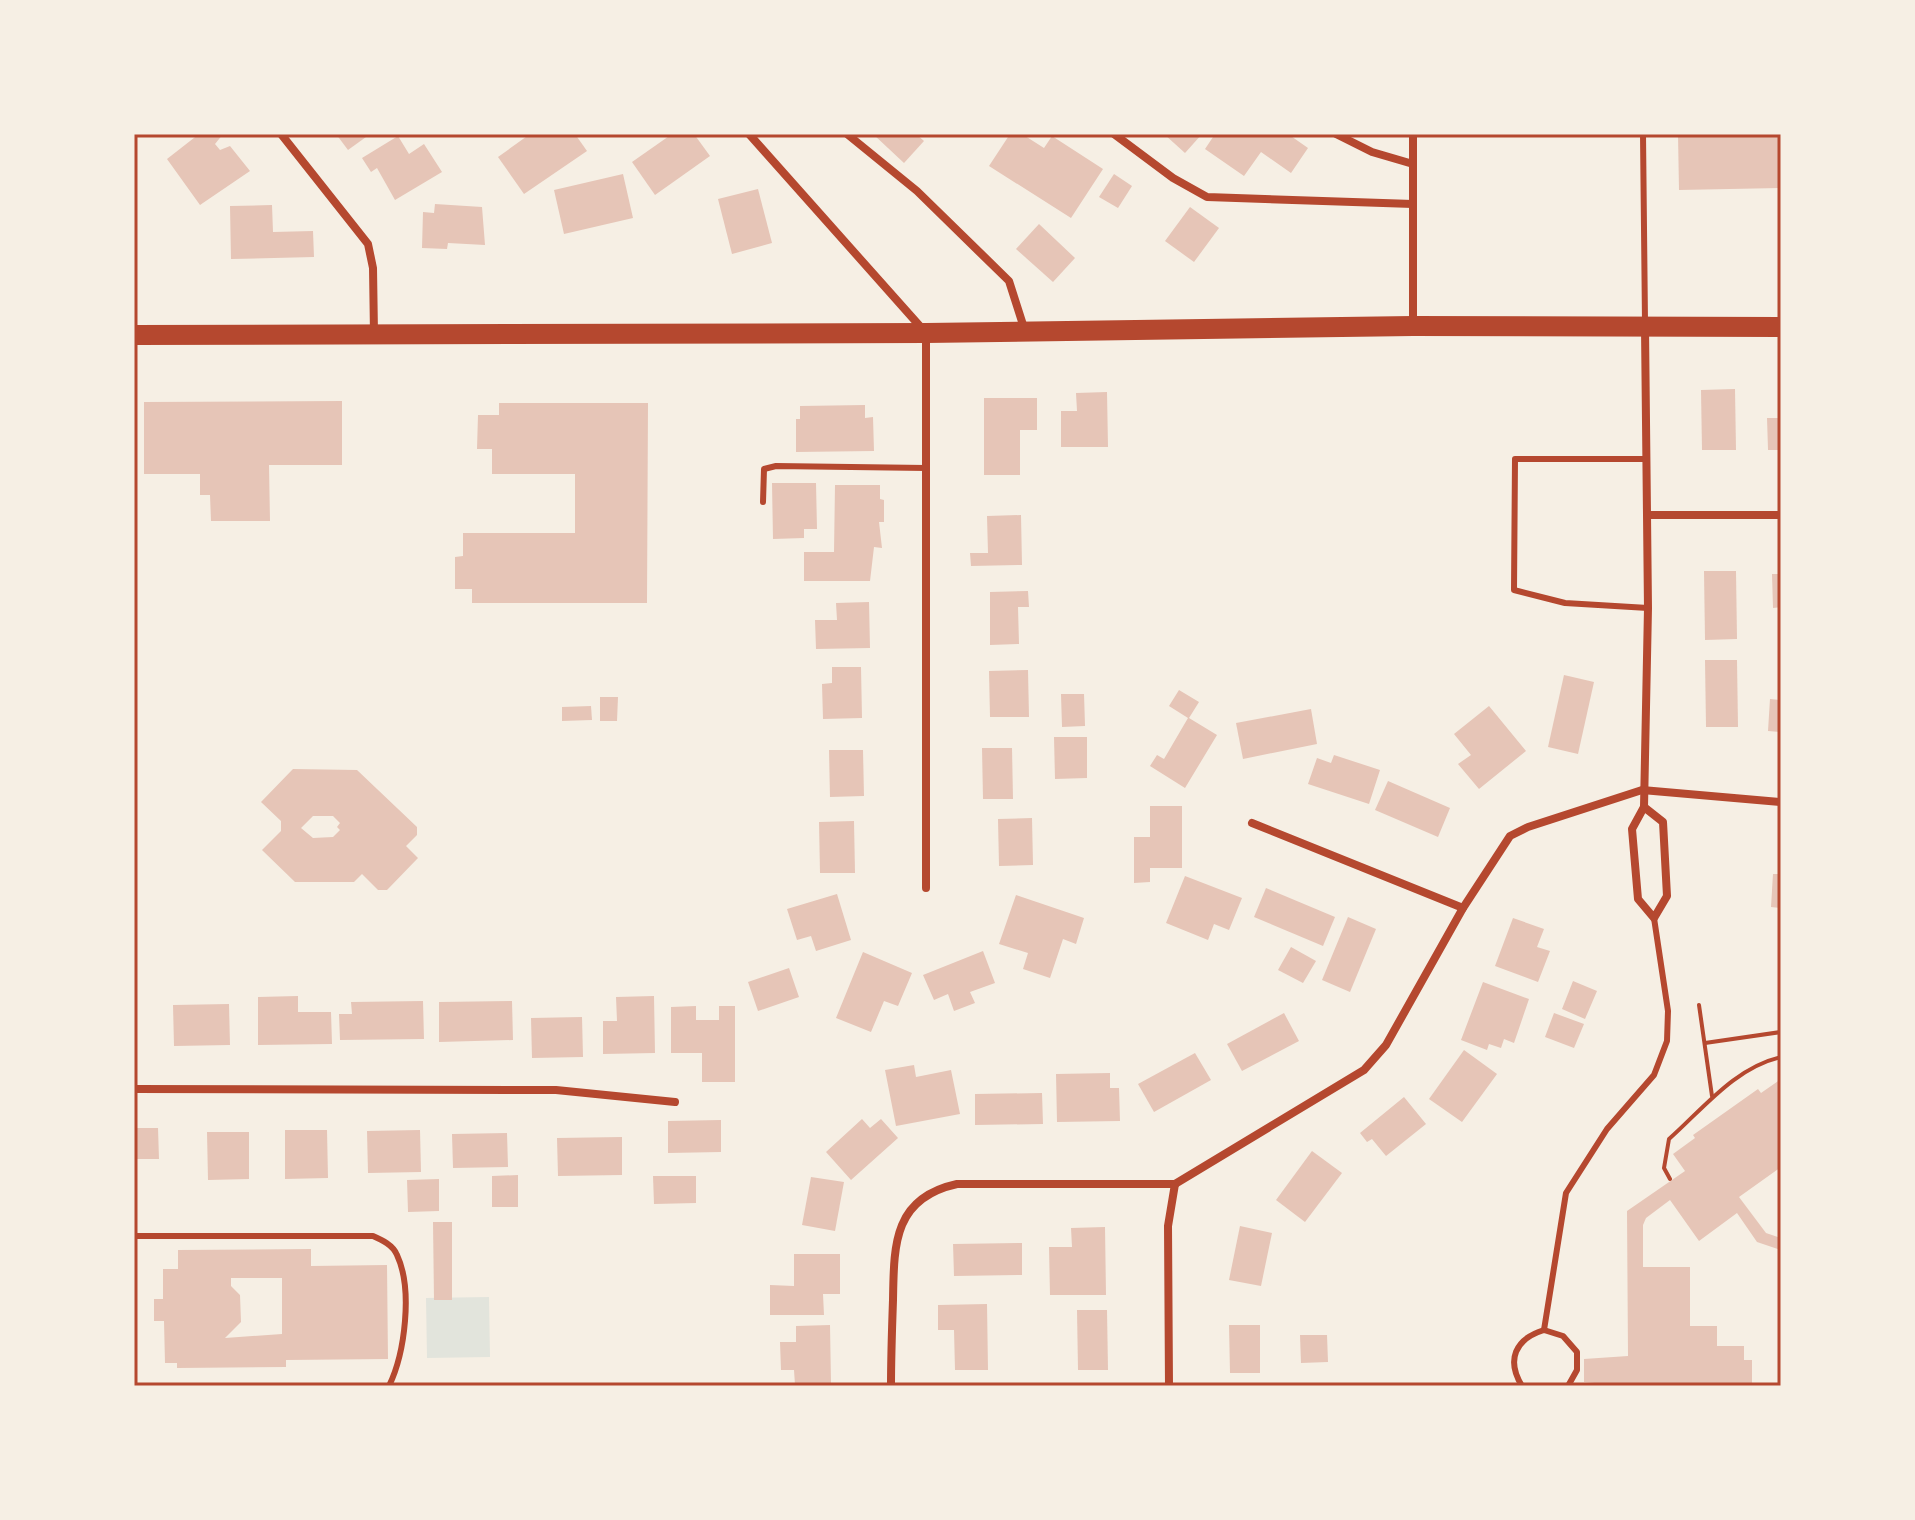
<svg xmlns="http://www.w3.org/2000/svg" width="1915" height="1520" font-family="Mulish,sans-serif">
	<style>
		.green { fill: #e2e4dc }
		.building { fill: #e6c5b7; fill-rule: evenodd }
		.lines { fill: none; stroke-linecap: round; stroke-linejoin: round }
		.path { stroke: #b5482f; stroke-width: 4 }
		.service { stroke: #b5482f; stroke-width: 6 }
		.minor { stroke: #b5482f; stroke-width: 8 }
		.primary { stroke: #b5482f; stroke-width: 20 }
		.neatline { fill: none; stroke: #b5482f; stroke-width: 3 }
	</style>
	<rect width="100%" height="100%" fill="#f6efe4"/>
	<path class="green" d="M489,1297L490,1357L427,1358L426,1298Z"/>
	<g class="building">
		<path d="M199,134H223L215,144L220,150L230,146L250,171L200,205L167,159Z"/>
		<path d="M336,134H364L366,137L348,150Z"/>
		<path d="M530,134H575L587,151L524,194L498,157Z"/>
		<path d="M672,134H694L710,156L655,195L632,162Z"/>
		<path d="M873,134H916L924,141L904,163Z"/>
		<path d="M1010,134H1022L1044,148L1052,136L1103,169L1071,218L989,166Z"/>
		<path d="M1164,134H1202L1185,153Z"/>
		<path d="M1215,134H1288L1308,148L1291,173L1261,152L1244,176L1205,149Z"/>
		<path d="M1678,134H1781V188L1679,190Z"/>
		<path d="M398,136L409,154L424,144L442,172L395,200L377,168L371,172L362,158Z"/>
		<path d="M623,174L633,218L564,234L554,190Z"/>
		<path d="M1114,174L1132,186L1118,208L1099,197Z"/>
		<path d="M758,189L772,243L732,254L718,199Z"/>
		<path d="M435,204L482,207L485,245L448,243L447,249L422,248L423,212L434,213Z"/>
		<path d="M272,205L273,232L313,231L314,257L231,259L230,206Z"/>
		<path d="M1190,207L1219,228L1194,262L1165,241Z"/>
		<path d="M1039,224L1075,258L1053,282L1016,249Z"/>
		<path d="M1735,389L1736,450H1702L1701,390Z"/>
		<path d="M1107,392L1108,447H1061V411H1077L1076,393Z"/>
		<path d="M984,398H1037V430H1020V475H984Z"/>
		<path d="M342,401V465H269L270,521H211L210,495H200V474H144V402Z"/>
		<path d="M499,403H648L647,603H472V589H455V557L463,556V533H575V474H492V449H477L478,415H499Z"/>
		<path d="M865,405V418L873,417L874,451L796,452V419H800V406Z"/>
		<path d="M1767,418H1781V450H1768Z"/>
		<path d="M772,483H816L817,529H804V538L773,539Z"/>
		<path d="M835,485H880V499L884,500V522H879L882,548L874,547L870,581H804V552H834Z"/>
		<path d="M1021,515L1022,565L971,566L970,553H988L987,516Z"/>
		<path d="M1704,571H1736L1737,639L1705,640Z"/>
		<path d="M1772,574H1781V607L1773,608Z"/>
		<path d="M1028,591L1029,607H1018L1019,644L990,645V592Z"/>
		<path d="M869,602L870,648L816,649L815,620H837L836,603Z"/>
		<path d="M1705,660H1737L1738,727H1706Z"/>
		<path d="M832,667H861L862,718L823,719L822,684L832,683Z"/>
		<path d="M1028,670L1029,717H990L989,671Z"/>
		<path d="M1564,675L1594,682L1578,754L1548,747Z"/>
		<path d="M1179,690L1199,702L1189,718L1217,735L1185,788L1150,766L1157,755L1164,759L1188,718L1169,706Z"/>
		<path d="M1061,694H1084L1085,726L1062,727Z"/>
		<path d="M600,697H618L617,721H600Z"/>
		<path d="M1770,699L1781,700V732L1768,731Z"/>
		<path d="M591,706L592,720L562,721V707Z"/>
		<path d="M1489,706L1526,751L1479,789L1458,764L1471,755L1454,734Z"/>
		<path d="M1311,709L1317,744L1243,759L1236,723Z"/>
		<path d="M1054,737H1087V778L1055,779Z"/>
		<path d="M982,748H1012L1013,799H983Z"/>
		<path d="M829,750H863L864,796L830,797Z"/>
		<path d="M1334,755L1380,770L1369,804L1308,784L1317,758L1331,763Z"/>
		<path d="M293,769L357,770L417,827V835L406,846L418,858L387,890H378L362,874L354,882H295L262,850L281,831V821L261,802ZM313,816H333L340,823L337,827L340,830L333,837L313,838L301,828Z"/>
		<path d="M1388,781L1450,808L1438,837L1375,810Z"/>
		<path d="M1150,806H1182V868H1150V882L1134,883V837H1150Z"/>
		<path d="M1032,818L1033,865L999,866L998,819Z"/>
		<path d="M854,821L855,873H820L819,822Z"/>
		<path d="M1773,874H1781V908L1771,907Z"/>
		<path d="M1185,876L1242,898L1229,930L1214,924L1208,940L1166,923Z"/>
		<path d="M1266,888L1335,917L1323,946L1254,917Z"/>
		<path d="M837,894L851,940L816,951L811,936L797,940L787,909Z"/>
		<path d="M1016,895L1084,918L1076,944L1063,939L1050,978L1023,969L1028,953L999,944Z"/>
		<path d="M1348,917L1376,929L1350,992L1322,980Z"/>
		<path d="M1513,918L1544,929L1537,947L1550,951L1538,982L1495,966Z"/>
		<path d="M1291,947L1316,961L1303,983L1278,970Z"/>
		<path d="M983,951L995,983L970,992L975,1003L954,1011L948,994L934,1000L923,975Z"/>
		<path d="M863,952L912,973L898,1006L884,1001L871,1032L836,1018Z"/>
		<path d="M789,968L799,997L758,1011L748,982Z"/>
		<path d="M1573,981L1597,991L1585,1019L1562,1009Z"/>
		<path d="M1483,982L1529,999L1514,1043L1504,1039L1501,1048L1489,1044L1487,1050L1461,1040Z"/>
		<path d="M298,996V1012H331L332,1044L258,1045V997Z"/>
		<path d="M654,996L655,1053L603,1054V1021H617L616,997Z"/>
		<path d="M423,1001L424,1039L340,1040L339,1014H352L351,1002Z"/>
		<path d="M512,1001L513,1040L439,1042V1002Z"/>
		<path d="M229,1004L230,1045L174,1046L173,1005Z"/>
		<path d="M696,1006V1020H719V1006H735V1082H702V1053H671V1007Z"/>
		<path d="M1284,1013L1299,1041L1242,1071L1227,1044Z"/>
		<path d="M1554,1013L1584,1024L1574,1048L1545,1037Z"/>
		<path d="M582,1017L583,1057L532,1058L531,1018Z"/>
		<path d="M1464,1050L1497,1074L1462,1122L1429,1099Z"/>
		<path d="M1195,1053L1211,1080L1154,1112L1138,1084Z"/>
		<path d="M914,1065L916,1077L951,1070L960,1114L896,1126L885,1070Z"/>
		<path d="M1110,1073V1088H1119L1120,1121L1057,1122L1056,1074Z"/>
		<path d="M1781,1079V1167L1739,1197L1766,1233L1781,1238V1250L1757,1242L1737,1213L1699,1241L1670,1200L1646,1218L1643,1225V1267H1690V1326H1717V1346H1744V1360H1752V1384L1627,1386L1584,1382V1359L1628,1356L1627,1211L1685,1171L1673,1154L1695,1138L1693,1135L1758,1089L1761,1093Z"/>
		<path d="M1042,1093L1043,1124L975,1125V1094Z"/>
		<path d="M1404,1097L1426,1124L1386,1156L1372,1139L1367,1142L1360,1133Z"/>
		<path d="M862,1119L870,1128L881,1119L898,1138L851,1180L826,1152Z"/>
		<path d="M721,1120V1152L668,1153V1121Z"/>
		<path d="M134,1128H158L159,1159H134Z"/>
		<path d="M285,1130H327L328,1178L285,1179Z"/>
		<path d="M420,1130L421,1172L368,1173L367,1131Z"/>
		<path d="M207,1132H249V1179L208,1180Z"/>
		<path d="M507,1133L508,1167L453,1168L452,1134Z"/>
		<path d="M622,1137V1175L558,1176L557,1138Z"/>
		<path d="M1312,1151L1342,1173L1305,1222L1276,1200Z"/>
		<path d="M518,1175V1207H492V1176Z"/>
		<path d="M653,1176H696V1203L654,1204Z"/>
		<path d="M811,1177L844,1182L835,1231L802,1225Z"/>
		<path d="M439,1179V1211L408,1212L407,1180Z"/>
		<path d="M433,1222H452V1300H434Z"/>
		<path d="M1240,1226L1272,1233L1261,1286L1229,1280Z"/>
		<path d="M1105,1227L1106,1295H1050L1049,1247H1072L1071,1228Z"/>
		<path d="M1022,1243V1275L954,1276L953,1244Z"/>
		<path d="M311,1249V1266L387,1265L388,1359L286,1360V1367L177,1368V1363H165L164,1321H154V1299H163V1269H178V1250ZM231,1278H282V1334L225,1338L241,1322L240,1295L231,1286Z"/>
		<path d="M794,1254H840V1294H823L824,1315H770V1285L794,1286Z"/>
		<path d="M987,1304L988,1370H955L954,1330H938V1305Z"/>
		<path d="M1077,1310H1107L1108,1370H1078Z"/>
		<path d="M830,1325L831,1384L795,1385L794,1370H781L780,1342H796V1326Z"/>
		<path d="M1229,1325H1260V1373H1230Z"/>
		<path d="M1300,1335H1327L1328,1362L1301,1363Z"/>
	</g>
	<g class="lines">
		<g class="path">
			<path d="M1699,1005L1712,1096"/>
			<path d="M1705,1043L1781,1032"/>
			<path d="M1670,1179L1664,1168L1669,1139C1703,1109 1734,1068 1781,1057"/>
		</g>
		<g class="service">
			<path d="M1643,134L1645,322"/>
			<path d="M1647,459H1515L1514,590L1565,603L1648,608"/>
			<path d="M763,502L764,469L776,466L926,468"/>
			<path d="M134,1236H373C382,1240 393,1245 397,1255C413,1289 405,1353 389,1386"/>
			<path d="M1544,1330L1566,1193L1607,1129L1654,1075L1667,1041L1668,1011L1654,918"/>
			<path d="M1522,1386C1506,1360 1515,1339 1544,1330L1563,1336L1577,1352V1370L1568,1386"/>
		</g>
		<g class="minor">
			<path d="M281,134L368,244L373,268L374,334"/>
			<path d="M749,134L926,333V888"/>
			<path d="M847,134L917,191L1009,281L1025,331"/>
			<path d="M1114,134L1173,178L1207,197L1413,204"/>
			<path d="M1336,134L1372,152L1413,164"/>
			<path d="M1413,134V325"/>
			<path d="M1648,515H1781"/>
			<path d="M1644,807L1648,608L1645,328"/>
			<path d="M1644,807L1663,822L1667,896L1654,918L1638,899L1632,829Z"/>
			<path d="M1252,823L1463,908"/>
			<path d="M134,1089L556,1090L675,1102"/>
			<path d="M1175,1184L1364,1070L1386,1045L1463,908L1510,836L1528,827L1642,790L1781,802"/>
			<path d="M891,1386C891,1357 892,1328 893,1300C894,1245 893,1198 957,1184H1175"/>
			<path d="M1169,1386L1168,1226L1175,1184"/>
		</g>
		<path class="primary" d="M134,335L926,333L1413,326L1781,327"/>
	</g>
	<rect width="1915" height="1520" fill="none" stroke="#f6efe4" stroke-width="272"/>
	<rect x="136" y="136" width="1643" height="1248" class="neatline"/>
</svg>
